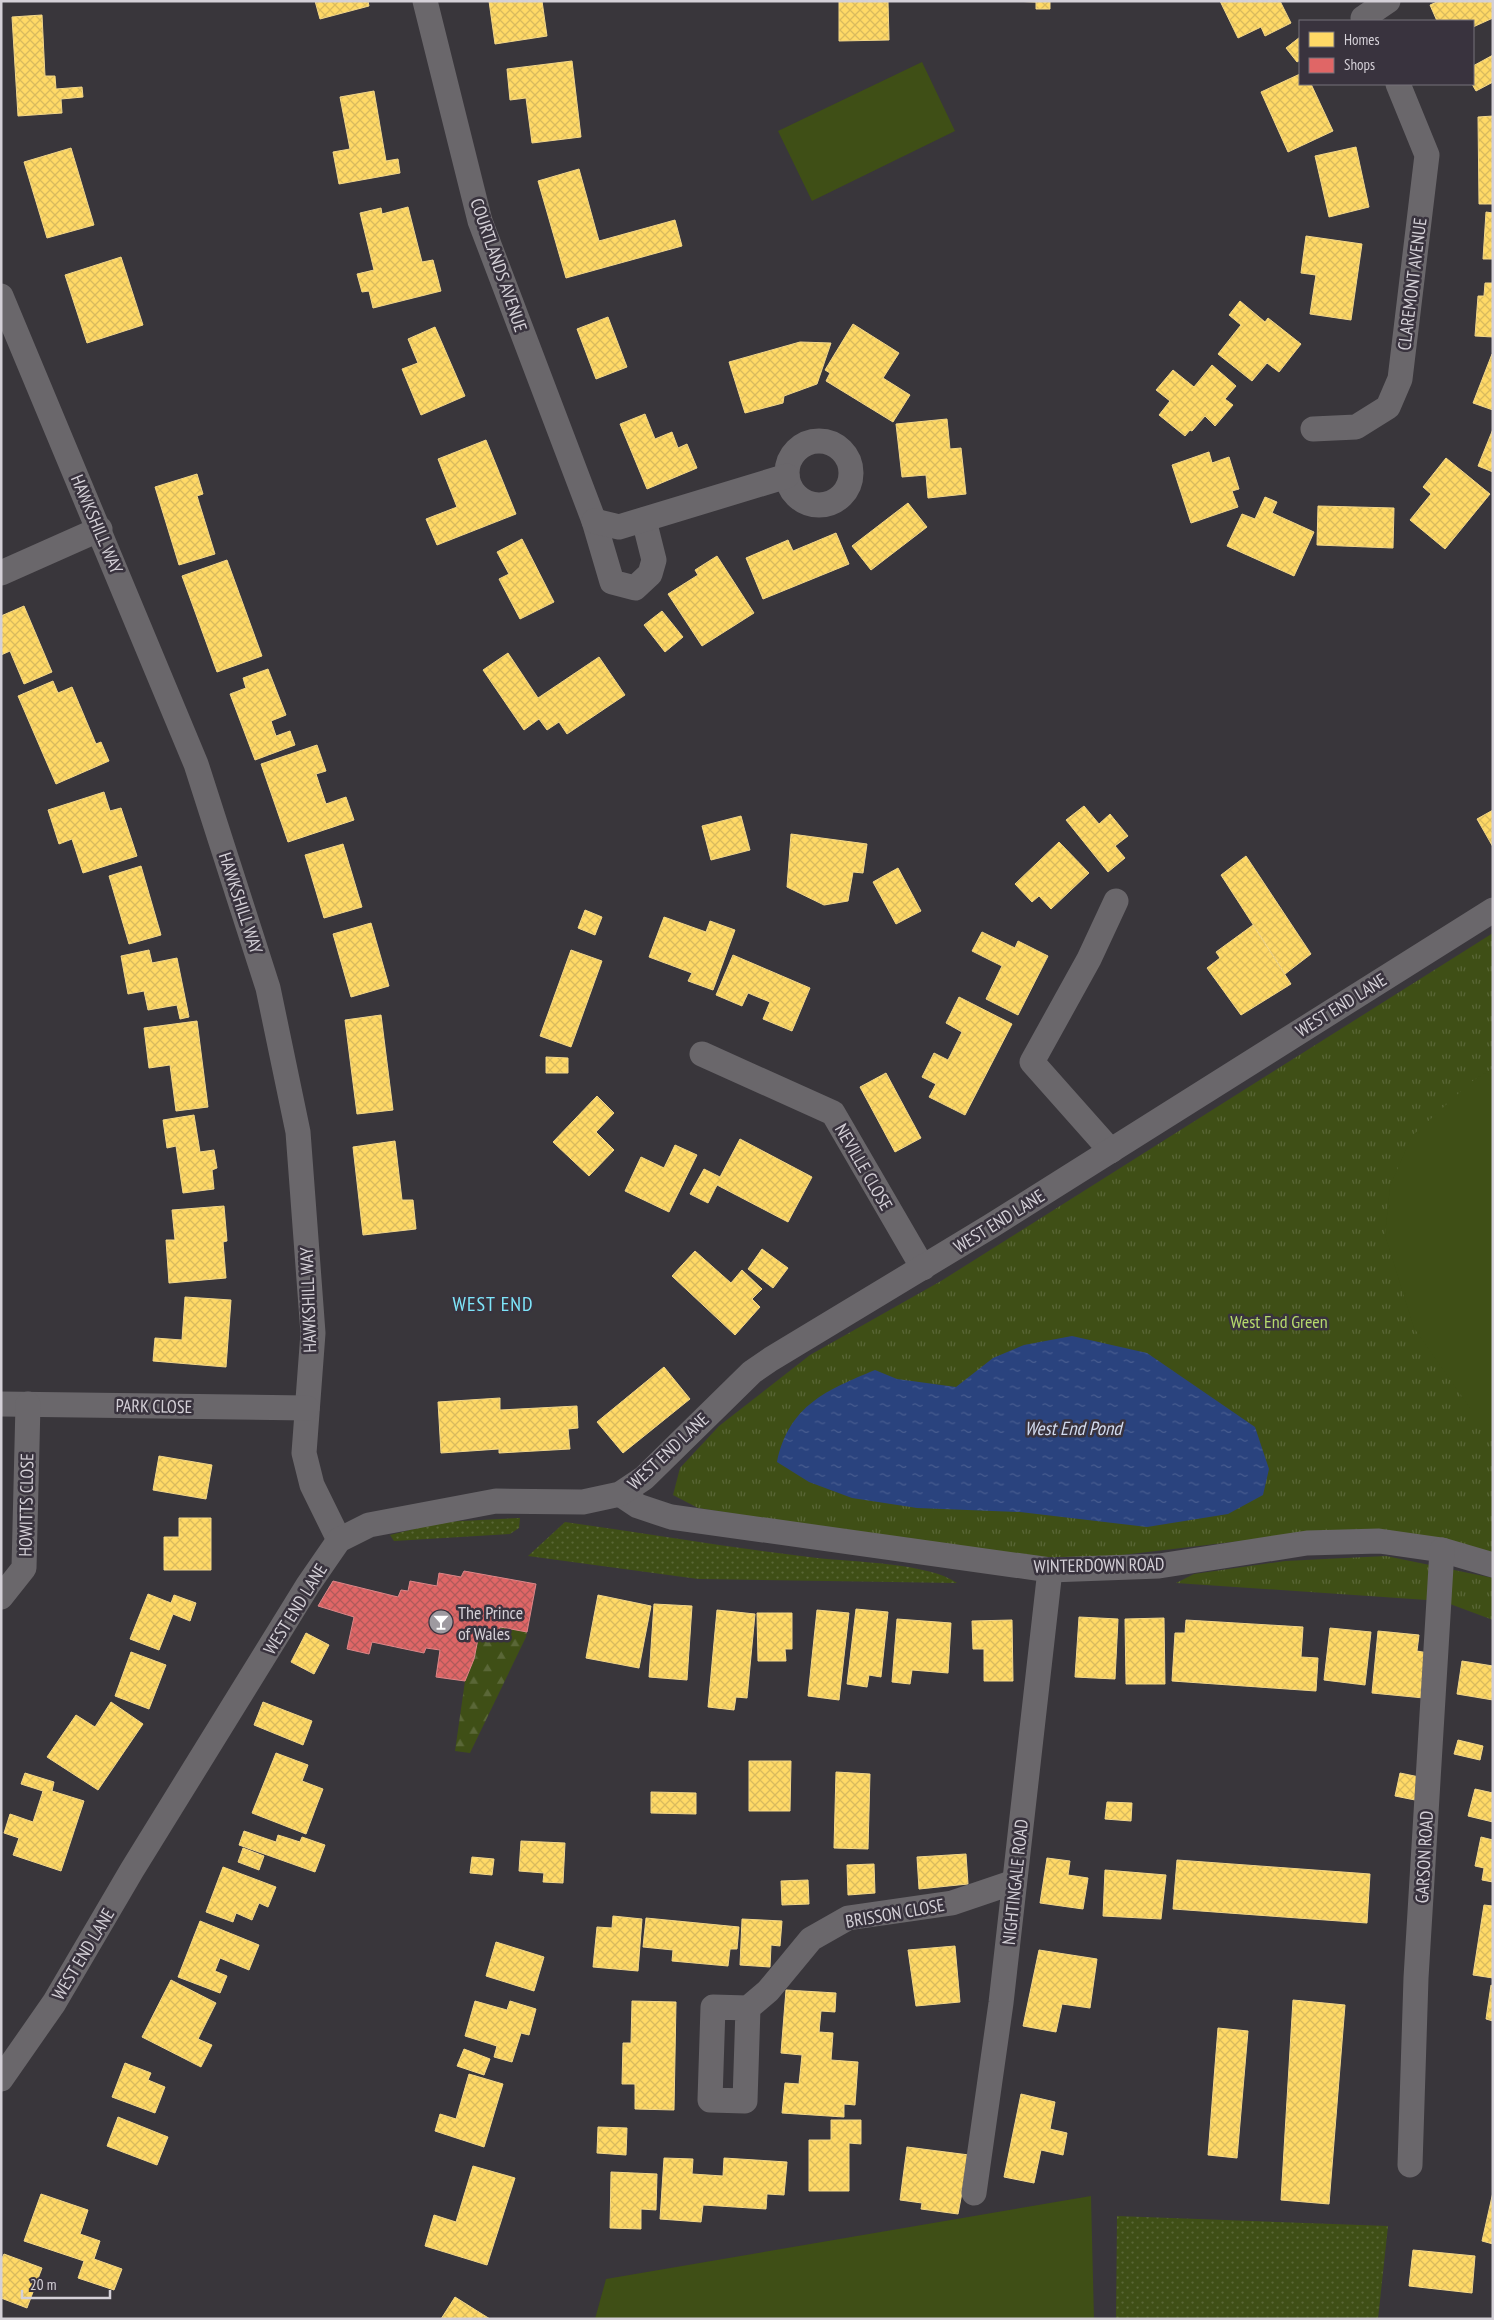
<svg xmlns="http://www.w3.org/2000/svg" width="1494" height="2320" font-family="'PT Sans Narrow',sans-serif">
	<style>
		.grass { fill: url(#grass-dots) }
		.forest { fill: url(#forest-firs) }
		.park { fill: url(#park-tufts) }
		.garden { fill: #3f4f16 }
		.water { fill: url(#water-ripples) }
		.homes { fill: url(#homes-cross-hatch); stroke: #f2d688 }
		.shops { fill: url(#shops-cross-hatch); stroke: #dc8688 }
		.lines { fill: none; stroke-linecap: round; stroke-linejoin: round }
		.street { stroke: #6a676b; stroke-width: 25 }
		.labels { text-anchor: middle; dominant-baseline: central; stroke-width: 5; stroke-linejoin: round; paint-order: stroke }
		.street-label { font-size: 18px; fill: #d4d0d7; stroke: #39333e }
		.park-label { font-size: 18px; fill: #b7db6d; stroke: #39333e }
		.poi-label { font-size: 18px; fill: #d4d0d7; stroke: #39333e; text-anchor: start }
		.water-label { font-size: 19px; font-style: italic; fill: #d2dbef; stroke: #39333e }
		.quarter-label { font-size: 20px; letter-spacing: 1px; fill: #7ee6fa; stroke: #39333e }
	</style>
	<defs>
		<pattern id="grass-dots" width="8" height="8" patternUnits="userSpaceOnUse" patternTransform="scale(1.25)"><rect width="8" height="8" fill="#3f4f16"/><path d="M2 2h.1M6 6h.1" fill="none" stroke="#5a6737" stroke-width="1.8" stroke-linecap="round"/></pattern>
		<pattern id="forest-firs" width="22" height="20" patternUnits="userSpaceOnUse" patternTransform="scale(1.25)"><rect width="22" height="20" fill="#3f4f16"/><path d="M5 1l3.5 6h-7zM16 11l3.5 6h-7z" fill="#5a6737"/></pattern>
		<pattern id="park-tufts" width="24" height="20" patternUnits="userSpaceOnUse" patternTransform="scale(1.25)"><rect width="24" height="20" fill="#3f4f16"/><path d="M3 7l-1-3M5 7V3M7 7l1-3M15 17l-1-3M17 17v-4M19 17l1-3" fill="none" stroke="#5a6737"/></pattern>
		<pattern id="water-ripples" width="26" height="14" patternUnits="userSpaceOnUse" patternTransform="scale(1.25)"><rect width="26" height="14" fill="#2a437e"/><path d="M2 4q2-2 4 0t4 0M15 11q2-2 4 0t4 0" fill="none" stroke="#485d90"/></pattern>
		<pattern id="homes-cross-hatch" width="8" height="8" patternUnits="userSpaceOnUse" patternTransform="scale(1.25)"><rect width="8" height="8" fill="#ffd966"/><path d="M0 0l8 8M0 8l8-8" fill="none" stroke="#d9ba5e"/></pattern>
		<pattern id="shops-cross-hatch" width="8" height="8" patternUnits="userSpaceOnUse" patternTransform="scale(1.25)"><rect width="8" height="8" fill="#e06666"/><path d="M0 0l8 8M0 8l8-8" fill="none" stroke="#b05a5b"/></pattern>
	</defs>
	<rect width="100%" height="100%" fill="#39363b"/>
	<g class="grass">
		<path d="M520,1518L519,1528L510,1534L394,1541L390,1535L442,1522Z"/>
		<path d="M565,1522C649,1534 732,1548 817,1558C853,1562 929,1563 957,1583L698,1579L528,1556Z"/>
		<path d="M1117,2216L1388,2226L1378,2319H1116Z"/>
	</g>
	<path class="forest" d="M500,1627L527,1632L526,1637L470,1753L455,1751L465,1681L474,1659L480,1629L499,1633Z"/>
	<g class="park">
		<path d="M1493,933V1556L1308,1533L1055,1563L698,1508L673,1495L680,1468L719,1426L810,1355L941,1281Z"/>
		<path d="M1386,1556L1493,1578V1620L1450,1604L1427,1600L1176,1583L1194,1574L1285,1561Z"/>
	</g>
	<g class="garden">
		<path d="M922,62L955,131L812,201L778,131Z"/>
		<path d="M1493,1068V1430L1470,1408L1414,1328L1385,1235L1390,1186L1412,1136L1471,1082Z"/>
		<path d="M1091,2196L1094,2319H595L606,2279Z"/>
	</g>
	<path class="water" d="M1072,1336L1147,1353L1255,1427L1269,1469L1263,1495L1228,1514L1147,1527L1020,1512L917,1508L852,1498L809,1482L777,1462C789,1405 827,1390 875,1370L897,1379L956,1387L993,1358L1024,1345Z"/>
	<g class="homes">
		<path d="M315,1H368L369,6L320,19Z"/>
		<path d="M489,1H542L547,36L495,44Z"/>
		<path d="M839,1H888L889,40L839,41Z"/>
		<path d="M1050,1V9H1036V2L1011,1Z"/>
		<path d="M1220,1H1280L1291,23L1265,36L1261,27L1238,38Z"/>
		<path d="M1439,1H1493V18L1473,27V21H1437L1430,5Z"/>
		<path d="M42,15L45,76H55L56,89L82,87L83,97L61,99L62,113L18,116L12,17Z"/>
		<path d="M1300,37V60L1297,62L1286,48Z"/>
		<path d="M1493,55V82L1476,91L1472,84L1473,66Z"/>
		<path d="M572,61L581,137L532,143L526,98L510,100L507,69Z"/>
		<path d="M1300,74V84H1311L1333,131L1288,152L1261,92Z"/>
		<path d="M374,91L386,161L398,159L400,173L339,184L333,152L350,149L340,97Z"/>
		<path d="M1493,116V204H1479L1478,117Z"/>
		<path d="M1356,147L1369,207L1329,217L1315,156Z"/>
		<path d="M71,148L94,225L47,238L24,162Z"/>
		<path d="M579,169L599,241L675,220L682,246L566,278L538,181Z"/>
		<path d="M408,207L422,262L433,260L441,291L373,308L369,291L362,292L357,274L374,270L360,213L381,208L382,214Z"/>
		<path d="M1486,212L1493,213V259H1483Z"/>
		<path d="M1306,236L1362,244L1351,320L1310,314L1316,275L1301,273Z"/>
		<path d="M121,257L143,325L87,343L65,275Z"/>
		<path d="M1485,283H1493V337L1475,336L1478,296H1484Z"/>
		<path d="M1240,301L1265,322L1268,318L1301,344L1279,372L1267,363L1252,381L1218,354L1241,325L1229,315Z"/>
		<path d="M608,317L627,367L596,379L577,329Z"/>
		<path d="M853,324L899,353L883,378L910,395L893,422L826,381L830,373L825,370Z"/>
		<path d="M435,327L465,396L421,415L402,369L418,363L408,339Z"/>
		<path d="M800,342L831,343L817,384L784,396L783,403L745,413L729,362Z"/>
		<path d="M1492,354L1493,355V410L1473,403Z"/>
		<path d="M1212,365L1236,386L1225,399L1233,405L1215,426L1205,416L1192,431L1190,430L1185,436L1159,415L1170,401L1156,390L1173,370L1194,387Z"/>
		<path d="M645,414L655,439L672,432L678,448L687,444L697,468L647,489L620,424Z"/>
		<path d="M947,419L950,449L961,448L966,494L928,498L926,475L902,477L896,424Z"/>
		<path d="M1493,429V472L1478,466Z"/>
		<path d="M486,440L516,514L437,545L426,519L457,507L438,459Z"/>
		<path d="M1209,452L1212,463L1229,457L1239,489L1232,491L1238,507L1191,523L1172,465Z"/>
		<path d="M1446,458L1490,494L1445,549L1410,520L1431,494L1423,487Z"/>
		<path d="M197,474L203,494L197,496L215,554L179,565L155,487Z"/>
		<path d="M1265,497L1277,502L1272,513L1314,532L1294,576L1227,546L1242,514L1255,519Z"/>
		<path d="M908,503L927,527L871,570L852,546Z"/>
		<path d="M1318,506L1394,508L1393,548L1317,545Z"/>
		<path d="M836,533L849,564L763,599L746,558L788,540L793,551Z"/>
		<path d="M522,539L554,602L520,619L499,579L509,574L497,552Z"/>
		<path d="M717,556L754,613L702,646L668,594L698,575L695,570Z"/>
		<path d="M227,560L262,656L217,672L182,576Z"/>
		<path d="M24,606L52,672L24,684L10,651L1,655V616Z"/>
		<path d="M662,611L683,637L665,652L644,625Z"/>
		<path d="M508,653L538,698L599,657L625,695L567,734L559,722L547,730L539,719L524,730L483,670Z"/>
		<path d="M268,669L286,715L271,721L276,736L290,731L295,745L255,760L230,694L246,688L243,678Z"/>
		<path d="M53,681L58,693L72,687L96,744L101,742L109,761L56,784L18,696Z"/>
		<path d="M317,745L326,771L316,774L326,804L346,797L354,820L288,842L261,764Z"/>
		<path d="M104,792L110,811L121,808L137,856L83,873L72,839L59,844L48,810Z"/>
		<path d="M1084,806L1099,824L1110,814L1128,836L1115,846L1125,858L1108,872L1066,820Z"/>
		<path d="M1493,810V847L1477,819Z"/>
		<path d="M741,816L750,850L711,860L702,826Z"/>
		<path d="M791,834L867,844L863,873L853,872L848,901L824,905L787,887Z"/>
		<path d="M1059,842L1089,873L1051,909L1039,896L1032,902L1015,884Z"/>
		<path d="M343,844L362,907L324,918L305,855Z"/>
		<path d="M1246,856L1311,954L1285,974L1221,875Z"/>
		<path d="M141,866L161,935L129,944L109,876Z"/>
		<path d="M898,868L921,911L896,924L873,882Z"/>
		<path d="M585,910L602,917L595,935L578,928Z"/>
		<path d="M664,917L706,932L710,921L735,930L713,990L688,981L692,973L649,957Z"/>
		<path d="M371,923L389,986L351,997L333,934Z"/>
		<path d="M1253,925L1291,984L1241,1015L1207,968L1220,958L1216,952Z"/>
		<path d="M982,932L1015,948L1018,941L1048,956L1018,1015L986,999L1002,966L972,951Z"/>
		<path d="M149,950L152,963L177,958L189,1017L180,1019L177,1005L148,1010L144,991L128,994L121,956Z"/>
		<path d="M571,950L602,961L571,1047L540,1036Z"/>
		<path d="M733,955L810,988L792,1031L763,1019L770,1002L748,993L742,1006L716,995Z"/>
		<path d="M959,997L1012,1024L965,1115L929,1097L936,1084L922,1077L934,1053L948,1060L962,1032L946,1023Z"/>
		<path d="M381,1015L393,1110L357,1114L345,1020Z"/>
		<path d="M197,1021L208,1107L176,1111L170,1065L149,1068L144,1028Z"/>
		<path d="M546,1057L568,1058V1073H546Z"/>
		<path d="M886,1073L921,1138L895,1152L860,1087Z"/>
		<path d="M597,1096L614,1113L596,1132L614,1150L589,1176L553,1142Z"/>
		<path d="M194,1115L200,1152L214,1150L217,1168L212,1170L214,1189L183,1193L176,1146L167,1148L163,1120Z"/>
		<path d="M740,1139L812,1177L788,1222L717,1185L708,1203L690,1194L704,1169L720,1177Z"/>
		<path d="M395,1141L402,1200H413L416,1229L363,1235L353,1147Z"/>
		<path d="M675,1145L697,1155L669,1212L625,1191L641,1157L664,1168Z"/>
		<path d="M224,1206L227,1241L223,1242L226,1278L169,1283L166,1240H175L172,1210Z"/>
		<path d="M762,1249L788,1268L773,1288L748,1269Z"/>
		<path d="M695,1251L731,1283L742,1270L762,1289L752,1299L760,1307L735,1335L672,1276Z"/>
		<path d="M185,1297L231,1300L226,1367L153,1361L155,1338L182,1340Z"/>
		<path d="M664,1367L690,1399L623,1453L597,1422Z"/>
		<path d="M500,1398V1410L577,1406L578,1428L568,1429L570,1449L499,1453V1449L441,1453L438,1402Z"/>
		<path d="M159,1456L212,1465L206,1499L153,1490Z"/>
		<path d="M179,1518H211V1570H164V1537H179Z"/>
		<path d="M148,1594L171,1603L174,1595L196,1603L190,1621L173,1614L159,1650L130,1639Z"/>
		<path d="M598,1595L651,1606L639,1668L586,1658Z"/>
		<path d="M654,1604L692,1606L687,1680L649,1677Z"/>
		<path d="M856,1609L888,1612L881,1677L869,1675L867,1687L847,1684Z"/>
		<path d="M717,1610L755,1614L747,1698L736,1697L734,1710L708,1707Z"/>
		<path d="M817,1610L849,1613L839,1700L808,1696Z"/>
		<path d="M757,1613H792V1649H785L786,1661H758Z"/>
		<path d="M1079,1617L1118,1619L1115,1679L1075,1677Z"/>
		<path d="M1164,1618L1165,1684H1126L1125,1619Z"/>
		<path d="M897,1619L951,1623L948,1673L912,1670L910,1684L892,1682Z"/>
		<path d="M1012,1620L1013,1681H984V1649H973L972,1621Z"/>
		<path d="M1186,1620L1303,1627L1301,1657L1318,1658L1316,1691L1172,1681L1175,1633H1185Z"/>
		<path d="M1330,1628L1371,1632L1365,1685L1324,1680Z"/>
		<path d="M1378,1631L1419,1635L1417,1651L1428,1653L1424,1698L1372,1693Z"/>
		<path d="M306,1633L329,1645L314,1674L291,1662Z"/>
		<path d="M131,1652L166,1665L149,1709L115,1696Z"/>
		<path d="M1462,1661L1493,1666V1700L1457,1694Z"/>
		<path d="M111,1702L143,1724L98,1790L47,1757L76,1715L95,1727Z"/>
		<path d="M263,1702L312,1721L303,1745L254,1725Z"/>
		<path d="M1458,1740L1483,1746L1480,1760L1454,1754Z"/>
		<path d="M276,1753L308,1765L302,1781L323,1789L306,1834L252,1813Z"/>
		<path d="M749,1761H791L790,1811H749Z"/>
		<path d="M836,1772L870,1774L868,1849L834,1848Z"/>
		<path d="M25,1773L54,1782L52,1791L84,1801L61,1871L13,1855L19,1838L4,1833L10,1814L33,1822L43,1791L21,1784Z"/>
		<path d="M1400,1773L1424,1778L1420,1801L1395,1796Z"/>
		<path d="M1475,1789L1493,1793V1822L1468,1816Z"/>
		<path d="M651,1792L696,1793V1814L651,1813Z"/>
		<path d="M1107,1802L1132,1803L1131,1821L1105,1819Z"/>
		<path d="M244,1831L276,1842L278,1835L300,1842L302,1837L325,1845L315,1872L239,1845Z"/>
		<path d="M1481,1837L1493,1840V1882L1482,1880L1484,1868L1475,1866Z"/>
		<path d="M521,1841L565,1843L563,1883L543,1882L544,1873L519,1871Z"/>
		<path d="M243,1848L264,1856L259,1870L238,1862Z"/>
		<path d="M966,1854L968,1884L919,1889L917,1857Z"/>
		<path d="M472,1857L494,1859L492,1875L470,1873Z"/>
		<path d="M1047,1858L1070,1861L1068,1875L1088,1878L1083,1909L1040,1903Z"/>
		<path d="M1177,1860L1370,1874L1367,1923L1173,1909Z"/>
		<path d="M874,1864L875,1893L848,1895L847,1865Z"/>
		<path d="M223,1867L276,1887L268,1907L259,1903L252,1920L236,1913L233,1922L206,1912Z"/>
		<path d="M1105,1870L1166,1875L1161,1919L1103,1916Z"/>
		<path d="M808,1880L809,1904L782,1905L781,1881Z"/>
		<path d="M1484,1905L1493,1906V1978L1473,1975Z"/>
		<path d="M613,1916L642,1919L638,1971L593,1967L597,1927L612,1928Z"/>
		<path d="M646,1918L739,1927L737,1949H730L728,1966L672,1961L673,1950L643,1947Z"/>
		<path d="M742,1919L782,1921L780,1946L771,1945L770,1967L740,1965Z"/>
		<path d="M200,1921L259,1945L249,1970L220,1958L215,1971L227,1976L220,1993L178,1977Z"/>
		<path d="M496,1942L544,1957L534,1991L486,1976Z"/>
		<path d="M955,1946L960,2002L916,2006L908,1950Z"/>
		<path d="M1039,1950L1097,1959L1090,2008L1062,2004L1056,2032L1023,2026Z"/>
		<path d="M171,1980L216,2003L198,2039L212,2045L201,2067L142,2037Z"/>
		<path d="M1491,1985L1493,1986V2021L1486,2019Z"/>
		<path d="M786,1990L836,1993L835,2012L821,2011L819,2032L833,2033L831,2060L858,2062L855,2105L844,2104V2117L782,2113L785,2083L799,2084L802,2055L781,2053Z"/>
		<path d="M1293,2000L1345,2005L1329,2204L1281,2200Z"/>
		<path d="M475,2001L507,2010L510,2001L536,2009L529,2035L521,2033L512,2062L494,2057L497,2046L465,2036Z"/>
		<path d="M632,2001L676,2002L674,2110L635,2109V2084H622L623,2043H631Z"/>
		<path d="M1218,2028L1248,2031L1237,2158L1208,2155Z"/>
		<path d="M464,2049L490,2059L484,2075L457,2066Z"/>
		<path d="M125,2063L151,2073L148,2080L165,2087L155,2113L112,2097Z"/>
		<path d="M469,2074L503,2084L484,2147L435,2131L440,2114L456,2119Z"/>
		<path d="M1021,2094L1055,2102L1050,2129L1067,2133L1063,2155L1041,2150L1034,2183L1004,2177Z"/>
		<path d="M118,2117L168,2137L157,2165L107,2146Z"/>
		<path d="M831,2120H861V2144L849,2143V2191H809V2140H831Z"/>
		<path d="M598,2127L627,2128L626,2155L597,2153Z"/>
		<path d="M907,2147L969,2155L958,2214L921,2209L922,2203L900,2200Z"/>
		<path d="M664,2158L693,2159L692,2174L723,2176L724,2158L787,2162L784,2195L767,2194L766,2209L703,2205L701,2222L660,2219Z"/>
		<path d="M473,2166L515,2178L487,2265L425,2246L434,2215L456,2222Z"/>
		<path d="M611,2172L657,2174L656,2210L641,2209V2229L610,2228Z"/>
		<path d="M1493,2192V2244L1482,2241Z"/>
		<path d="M41,2194L88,2210L80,2234L100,2241L94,2259L122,2269L114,2290L78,2278L84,2261L24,2241Z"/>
		<path d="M1413,2250L1475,2256L1472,2293L1409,2286Z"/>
		<path d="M4,2254L42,2268L27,2308L1,2298V2260Z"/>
		<path d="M455,2297L490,2319H441Z"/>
	</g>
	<path class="shops" d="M464,1571L536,1584L527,1632L500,1627L499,1633L480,1629L474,1659L465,1681L436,1677L440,1650L426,1648L424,1653L372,1642L369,1654L347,1649L354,1617L318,1606L333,1581L398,1597L401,1590L408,1591L410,1581L437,1586L439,1573L461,1577Z"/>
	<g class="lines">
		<g class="street">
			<path d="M425,1L480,221L594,521L612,582L635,588L650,574L654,560L644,520"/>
			<path d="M1363,18L1388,1"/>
			<path d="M1,296L196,764L268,988L298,1132L313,1333L304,1453L312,1485L339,1540"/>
			<path d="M1313,429L1356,427L1388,407L1400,379L1427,155L1398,84"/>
			<circle cx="819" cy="473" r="32"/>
			<path d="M594,521L619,527L787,476"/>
			<path d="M1,573L100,529"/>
			<path d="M702,1054L833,1113L923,1268"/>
			<path d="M1111,1151L1032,1062L1089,959L1116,901"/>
			<path d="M1,1404L307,1408"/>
			<path d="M620,1494L638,1506L671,1517L1050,1570L1159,1566L1307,1543L1379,1541L1442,1550L1493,1565"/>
			<path d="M1,1597L24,1568L28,1404"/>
			<path d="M748,2008L713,2007L710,2100L745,2101L748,2008L768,1991L811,1939L848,1918L952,1903L1014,1882"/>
			<path d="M1,2079L54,2003L132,1870L308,1585L339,1540L369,1525L496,1501L583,1502L620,1494L644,1478L752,1372L771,1359L991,1226L1493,910"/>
			<path d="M1410,2165L1416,1978L1442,1550"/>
			<path d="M974,2193L1001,2003L1050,1570"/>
		</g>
	</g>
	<defs>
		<symbol id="bar-disc" viewBox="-11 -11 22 22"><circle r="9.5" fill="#9e9aa0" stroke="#39333e"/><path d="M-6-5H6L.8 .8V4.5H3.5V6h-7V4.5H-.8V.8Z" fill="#fff"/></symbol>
	</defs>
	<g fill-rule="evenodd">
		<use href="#bar-disc" x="427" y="1608" width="28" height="28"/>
	</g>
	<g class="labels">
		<g class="street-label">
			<text transform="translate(499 265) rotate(71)">COURTLANDS AVENUE</text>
			<text transform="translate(1412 284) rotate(-83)">CLAREMONT AVENUE</text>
			<text transform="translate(97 524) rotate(67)">HAWKSHILL WAY</text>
			<text transform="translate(241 903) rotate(72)">HAWKSHILL WAY</text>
			<text transform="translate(1341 1005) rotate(-32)">WEST END LANE</text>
			<text transform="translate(864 1167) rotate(60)">NEVILLE CLOSE</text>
			<text transform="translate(999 1221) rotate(-32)">WEST END LANE</text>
			<text transform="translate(308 1300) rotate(-92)">HAWKSHILL WAY</text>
			<text transform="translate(154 1406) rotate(1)">PARK CLOSE</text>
			<text transform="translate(668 1451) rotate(-43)">WEST END LANE</text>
			<text transform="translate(26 1505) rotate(-89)">HOWITTS CLOSE</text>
			<text transform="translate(1099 1565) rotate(-1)">WINTERDOWN ROAD</text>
			<text transform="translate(295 1609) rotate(-58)">WEST END LANE</text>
			<text transform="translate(1424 1857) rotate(-87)">GARSON ROAD</text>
			<text transform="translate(1015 1882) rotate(-84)">NIGHTINGALE ROAD</text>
			<text transform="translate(895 1913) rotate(-10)">BRISSON CLOSE</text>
			<text transform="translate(83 1954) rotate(-59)">WEST END LANE</text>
		</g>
		<g class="park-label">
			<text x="1279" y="1321">West End Green</text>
		</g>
		<g class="poi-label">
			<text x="458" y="1612">The Prince<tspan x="458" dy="21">of Wales</tspan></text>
		</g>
		<g class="water-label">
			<text x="1073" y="1428">West End Pond</text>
		</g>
		<g class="quarter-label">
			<text x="493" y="1304">WEST END</text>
		</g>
	</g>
	<rect width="1494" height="2320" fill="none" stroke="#d4d0d7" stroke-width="5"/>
	<rect x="1299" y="20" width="175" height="65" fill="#39333e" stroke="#77727b"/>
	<rect x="1309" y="32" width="25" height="15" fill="#ffd966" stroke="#77727b"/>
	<text x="1344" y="45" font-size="15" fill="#d4d0d7">Homes</text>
	<rect x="1309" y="58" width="25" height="15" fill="#e06666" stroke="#77727b"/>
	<text x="1344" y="70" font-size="15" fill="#d4d0d7">Shops</text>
	<path d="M22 2290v8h88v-8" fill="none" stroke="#d4d0d7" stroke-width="2.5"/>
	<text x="30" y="2290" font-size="15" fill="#d4d0d7" stroke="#39333e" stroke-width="4" paint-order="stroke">20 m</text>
</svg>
